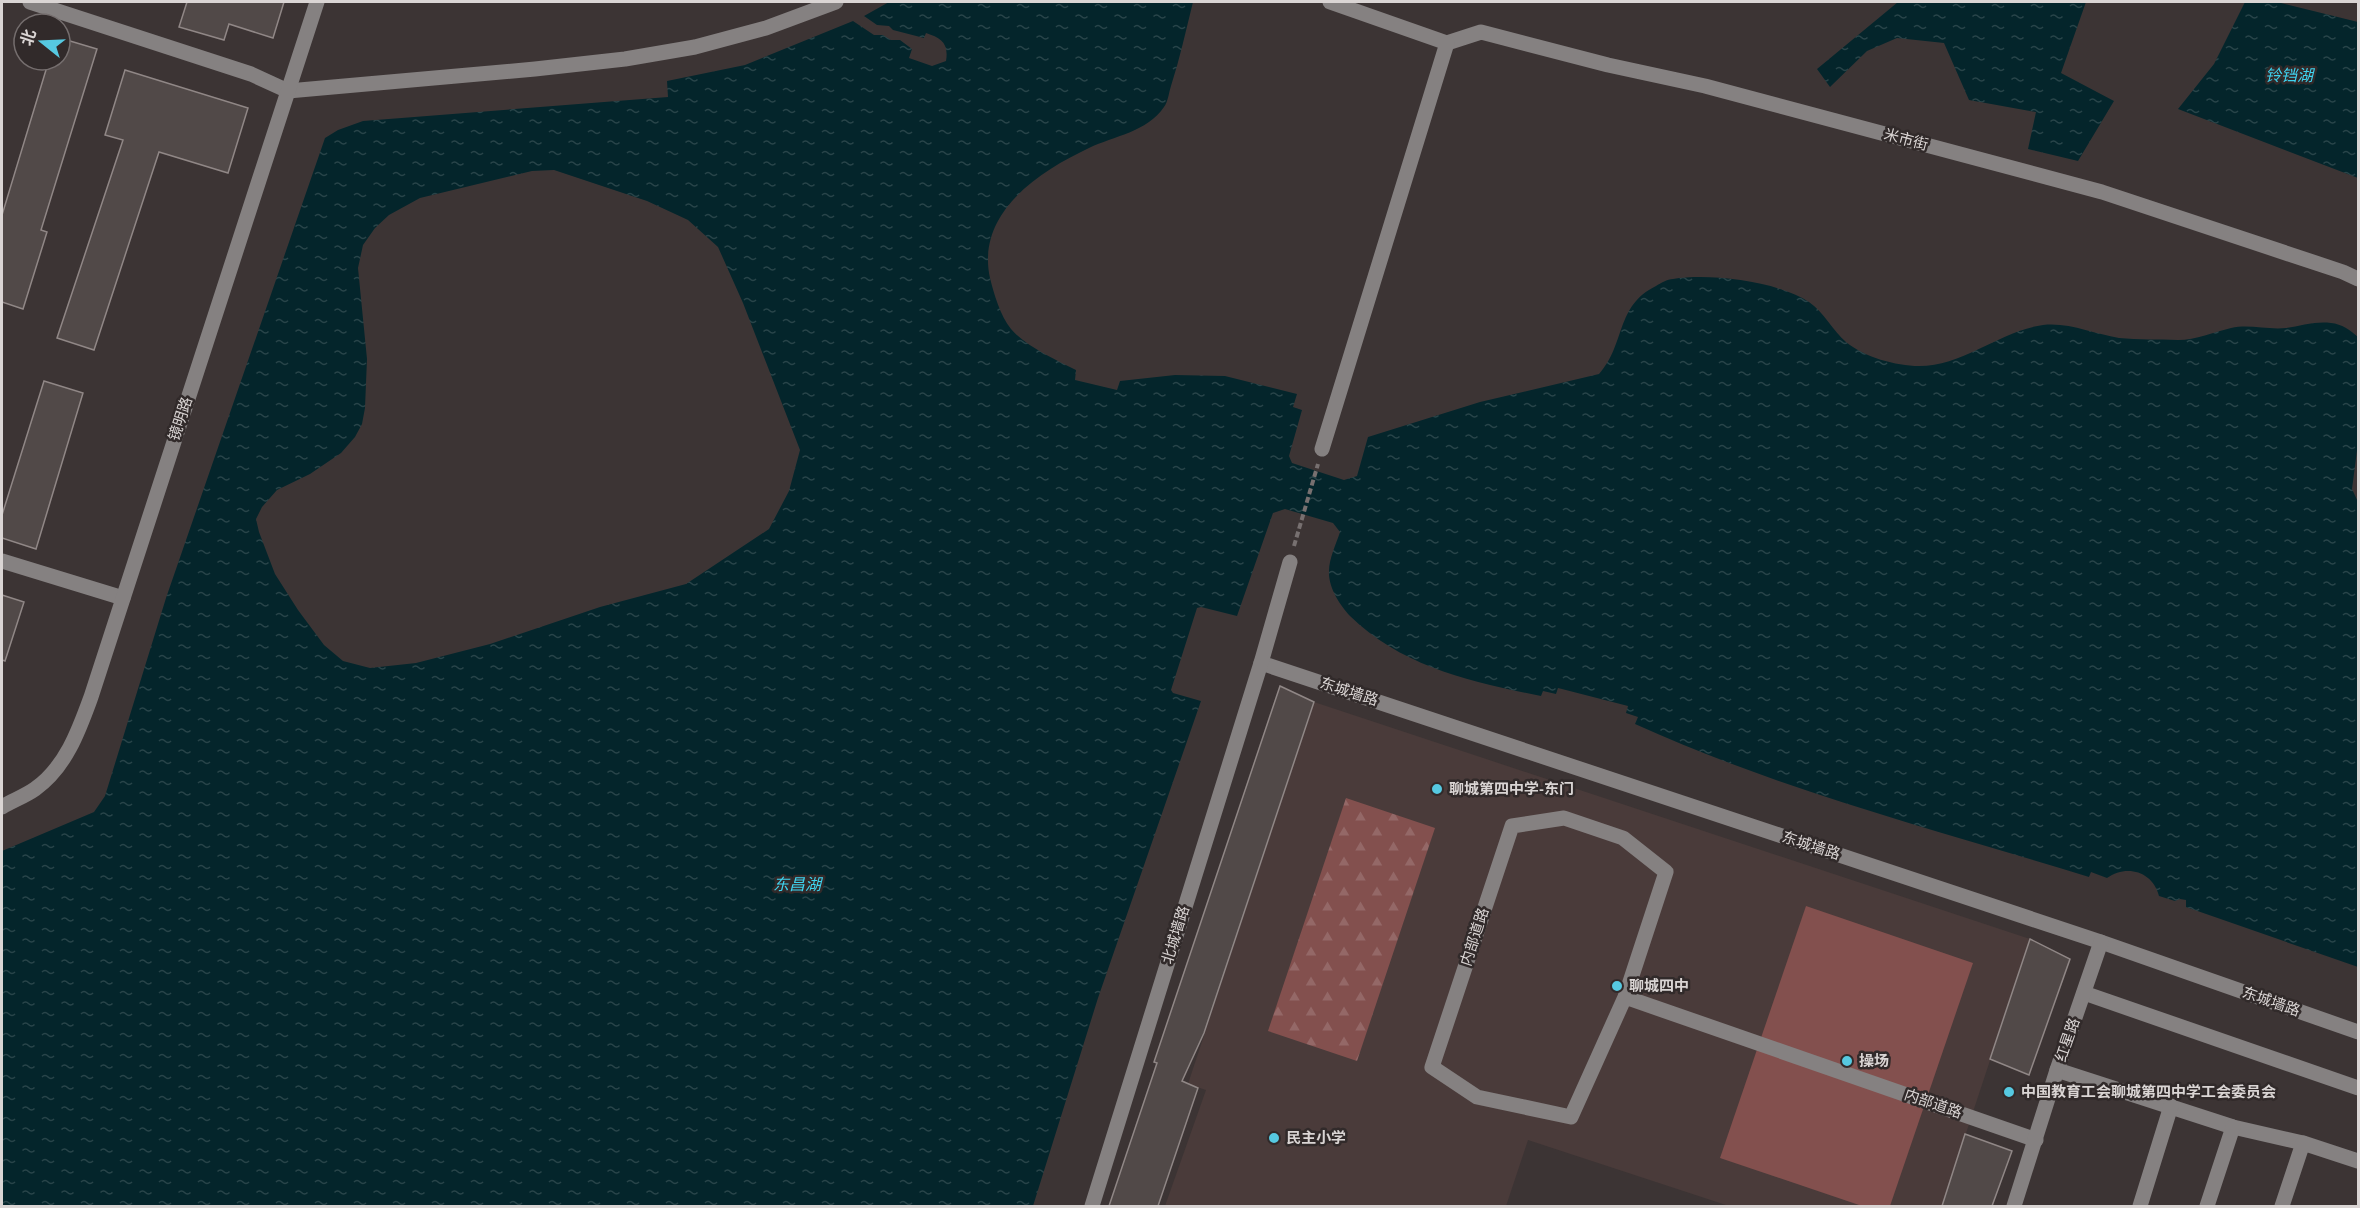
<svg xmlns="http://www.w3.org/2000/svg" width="2360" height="1208" font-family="'Source Sans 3','Noto Sans SC',sans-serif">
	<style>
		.built { fill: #4a3b3a }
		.forest { fill: url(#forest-firs) }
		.pitch { fill: #83504e }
		.water { fill: url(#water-ripples); fill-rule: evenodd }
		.building { fill: #514948; stroke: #908786; stroke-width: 1.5 }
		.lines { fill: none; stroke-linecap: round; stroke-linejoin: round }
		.path { stroke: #777070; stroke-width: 4; stroke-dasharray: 6 3; stroke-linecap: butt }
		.minor { stroke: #858181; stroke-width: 15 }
		.poi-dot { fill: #56c9e1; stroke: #312a2a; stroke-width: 2 }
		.labels { text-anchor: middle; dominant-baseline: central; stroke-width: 5; stroke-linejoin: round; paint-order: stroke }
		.street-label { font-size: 15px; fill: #dad5d4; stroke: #312a2a }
		.poi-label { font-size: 15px; font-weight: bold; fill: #dad5d4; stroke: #312a2a; text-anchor: start }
		.water-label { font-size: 16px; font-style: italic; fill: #3fd4f0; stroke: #312a2a }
	</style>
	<defs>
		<pattern id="forest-firs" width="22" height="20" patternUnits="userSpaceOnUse" patternTransform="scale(1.5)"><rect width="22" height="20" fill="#83504e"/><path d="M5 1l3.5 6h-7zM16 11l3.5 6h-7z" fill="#946867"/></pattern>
		<pattern id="water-ripples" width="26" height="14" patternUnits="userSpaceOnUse" patternTransform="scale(1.5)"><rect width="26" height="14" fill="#04252b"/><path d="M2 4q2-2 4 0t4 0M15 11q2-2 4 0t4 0" fill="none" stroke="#284449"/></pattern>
	</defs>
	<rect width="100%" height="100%" fill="#3c3434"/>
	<path class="built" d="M1314,702L2030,939L1942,1206H1729L1528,1140L1506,1206H1165L1206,1090L1188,1084Z"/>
	<path class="forest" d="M1346,798L1435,828L1357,1061L1268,1031Z"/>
	<path class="pitch" d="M1806,906L1973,963L1890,1206H1862L1720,1158Z"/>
	<g class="water">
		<path d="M889,2H1193C1186,30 1180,58 1171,86C1169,92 1168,102 1164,107C1147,132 1114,136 1089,148C1038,172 976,213 990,278C994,294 1000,315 1011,329C1025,346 1056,360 1076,370L1075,380L1117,390L1120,381L1175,375L1225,376L1297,394L1293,407L1302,410L1289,456L1292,463L1344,480L1357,476L1368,437L1480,402L1599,374C1626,344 1615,306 1656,286C1661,283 1667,279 1673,279C1710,273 1777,281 1809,302C1824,312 1833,331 1846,342C1864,357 1896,366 1919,366C1964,366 1999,331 2043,325C2069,322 2094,334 2119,338C2138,340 2159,339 2178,340C2196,340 2214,332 2231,328C2249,324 2268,330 2286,328C2301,326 2315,321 2331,323C2342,324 2350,330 2358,337V443L2352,489L2358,502V967L2186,907V900L2180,899L2175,901L2159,896C2153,871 2126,864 2107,878L2091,872L2089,877C1937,830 1780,790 1635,724L1638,717L1626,713L1628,706L1558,688L1556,694L1543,691L1541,696C1472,682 1402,667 1350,616C1340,605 1328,587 1329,571C1329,559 1336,544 1340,532L1333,523L1285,509L1273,513L1237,616L1201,607L1197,608L1171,690L1173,693L1201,701L1098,998L1033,1206H2V851L94,812L105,796L166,598L325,138L338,130L363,121L668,97L667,81L745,65L853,21L874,35H883L891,40H900L912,49L909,58L932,66L946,61C949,43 941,38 926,33L924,38L893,30L889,26L877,25L864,16ZM554,170L647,201L688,220L718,247L743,303L800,450L789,491L769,529L686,584L600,607L490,644L416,663L370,668L343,661L324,645L298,610L275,574L259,532L256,519L262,507L277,490L310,474L341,453L355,437L362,424L365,408L367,359L358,268L363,245L375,228L389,215L420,198L532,171Z"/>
		<path d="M1898,2H2086L2061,73L2114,101L2078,161L2028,149L2036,112L1969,100L1944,43L1897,38L1867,51L1830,87L1817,69Z"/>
		<path d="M2245,2H2277L2358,22V178L2178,109L2214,64Z"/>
	</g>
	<g class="building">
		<path d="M187,2H284L273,38L229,24L224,40L179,27Z"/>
		<path d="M60,38L97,49L41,230L47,232L23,309L2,302V215L49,60H60Z"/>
		<path d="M125,70L248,108L228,173L159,152L94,350L57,338L123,140L105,135Z"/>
		<path d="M44,381L83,393L36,549L2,538V515Z"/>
		<path d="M2,595L24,602L5,661L2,660Z"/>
		<path d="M1280,686L1314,702L1204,1033L1182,1081L1198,1088L1158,1206H1109L1157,1063L1154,1062Z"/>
		<path d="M2030,939L2070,959L2029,1075L1990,1059Z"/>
		<path d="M1965,1134L2012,1151L1992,1206H1942Z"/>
	</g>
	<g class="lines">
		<path class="path" d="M1294,546L1318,464"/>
		<g class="minor">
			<path d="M30,2L251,74L288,91L535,69L625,59L695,47L766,28L836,2"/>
			<path d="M1447,43L1481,32L1608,65L1705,86L2102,192L2343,272L2358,279"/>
			<path d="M1322,449L1447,43L1330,2"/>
			<path d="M2,561L123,598"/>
			<path d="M1261,663L2101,942L2358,1032"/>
			<path d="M2,807C12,801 25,796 35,789C66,767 79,730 91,697L317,2"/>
			<path d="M2084,993L2358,1088"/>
			<path d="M1625,997L1571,1117L1477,1097L1432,1067L1512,826L1564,818L1623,838L1666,872L1625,997L2036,1140"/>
			<path d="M2057,1070L2233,1127L2303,1143"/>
			<path d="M1092,1206L1261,663L1290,562"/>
			<path d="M2014,1206L2057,1070L2101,942"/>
			<path d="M2140,1206L2171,1106"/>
			<path d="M2207,1206L2233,1127"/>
			<path d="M2282,1206L2303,1143L2358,1161"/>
		</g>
	</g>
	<g class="poi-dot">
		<circle cx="1437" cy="789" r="6"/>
		<circle cx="1617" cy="986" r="6"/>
		<circle cx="1847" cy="1061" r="6"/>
		<circle cx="2009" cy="1092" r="6"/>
		<circle cx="1274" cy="1138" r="6"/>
	</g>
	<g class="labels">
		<g class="street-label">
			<text transform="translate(1906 140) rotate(15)">米市街</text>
			<text transform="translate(181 419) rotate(-72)">镜明路</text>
			<text transform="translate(1349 692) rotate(18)">东城墙路</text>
			<text transform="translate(1811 846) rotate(18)">东城墙路</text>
			<text transform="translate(1176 935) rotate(-73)">北城墙路</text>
			<text transform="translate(1475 937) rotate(-72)">内部道路</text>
			<text transform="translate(2271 1002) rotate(19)">东城墙路</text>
			<text transform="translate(2068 1040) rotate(-71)">红星路</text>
			<text transform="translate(1933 1104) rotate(19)">内部道路</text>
		</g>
		<g class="poi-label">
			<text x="1449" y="789">聊城第四中学-东门</text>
			<text x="1629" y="986">聊城四中</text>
			<text x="1859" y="1061">操场</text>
			<text x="2021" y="1092">中国教育工会聊城第四中学工会委员会</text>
			<text x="1286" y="1138">民主小学</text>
		</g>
		<g class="water-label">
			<text x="2289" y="76">铃铛湖</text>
			<text x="797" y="885">东昌湖</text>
		</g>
	</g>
	<rect width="2360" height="1208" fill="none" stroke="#dad5d4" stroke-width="6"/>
	<g transform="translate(42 42) rotate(288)"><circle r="28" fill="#312a2a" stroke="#756e6e" stroke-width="1.5"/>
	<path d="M0-4.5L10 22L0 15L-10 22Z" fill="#56c9e1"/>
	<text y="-9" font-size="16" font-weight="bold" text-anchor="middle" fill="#dad5d4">北</text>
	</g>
</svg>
